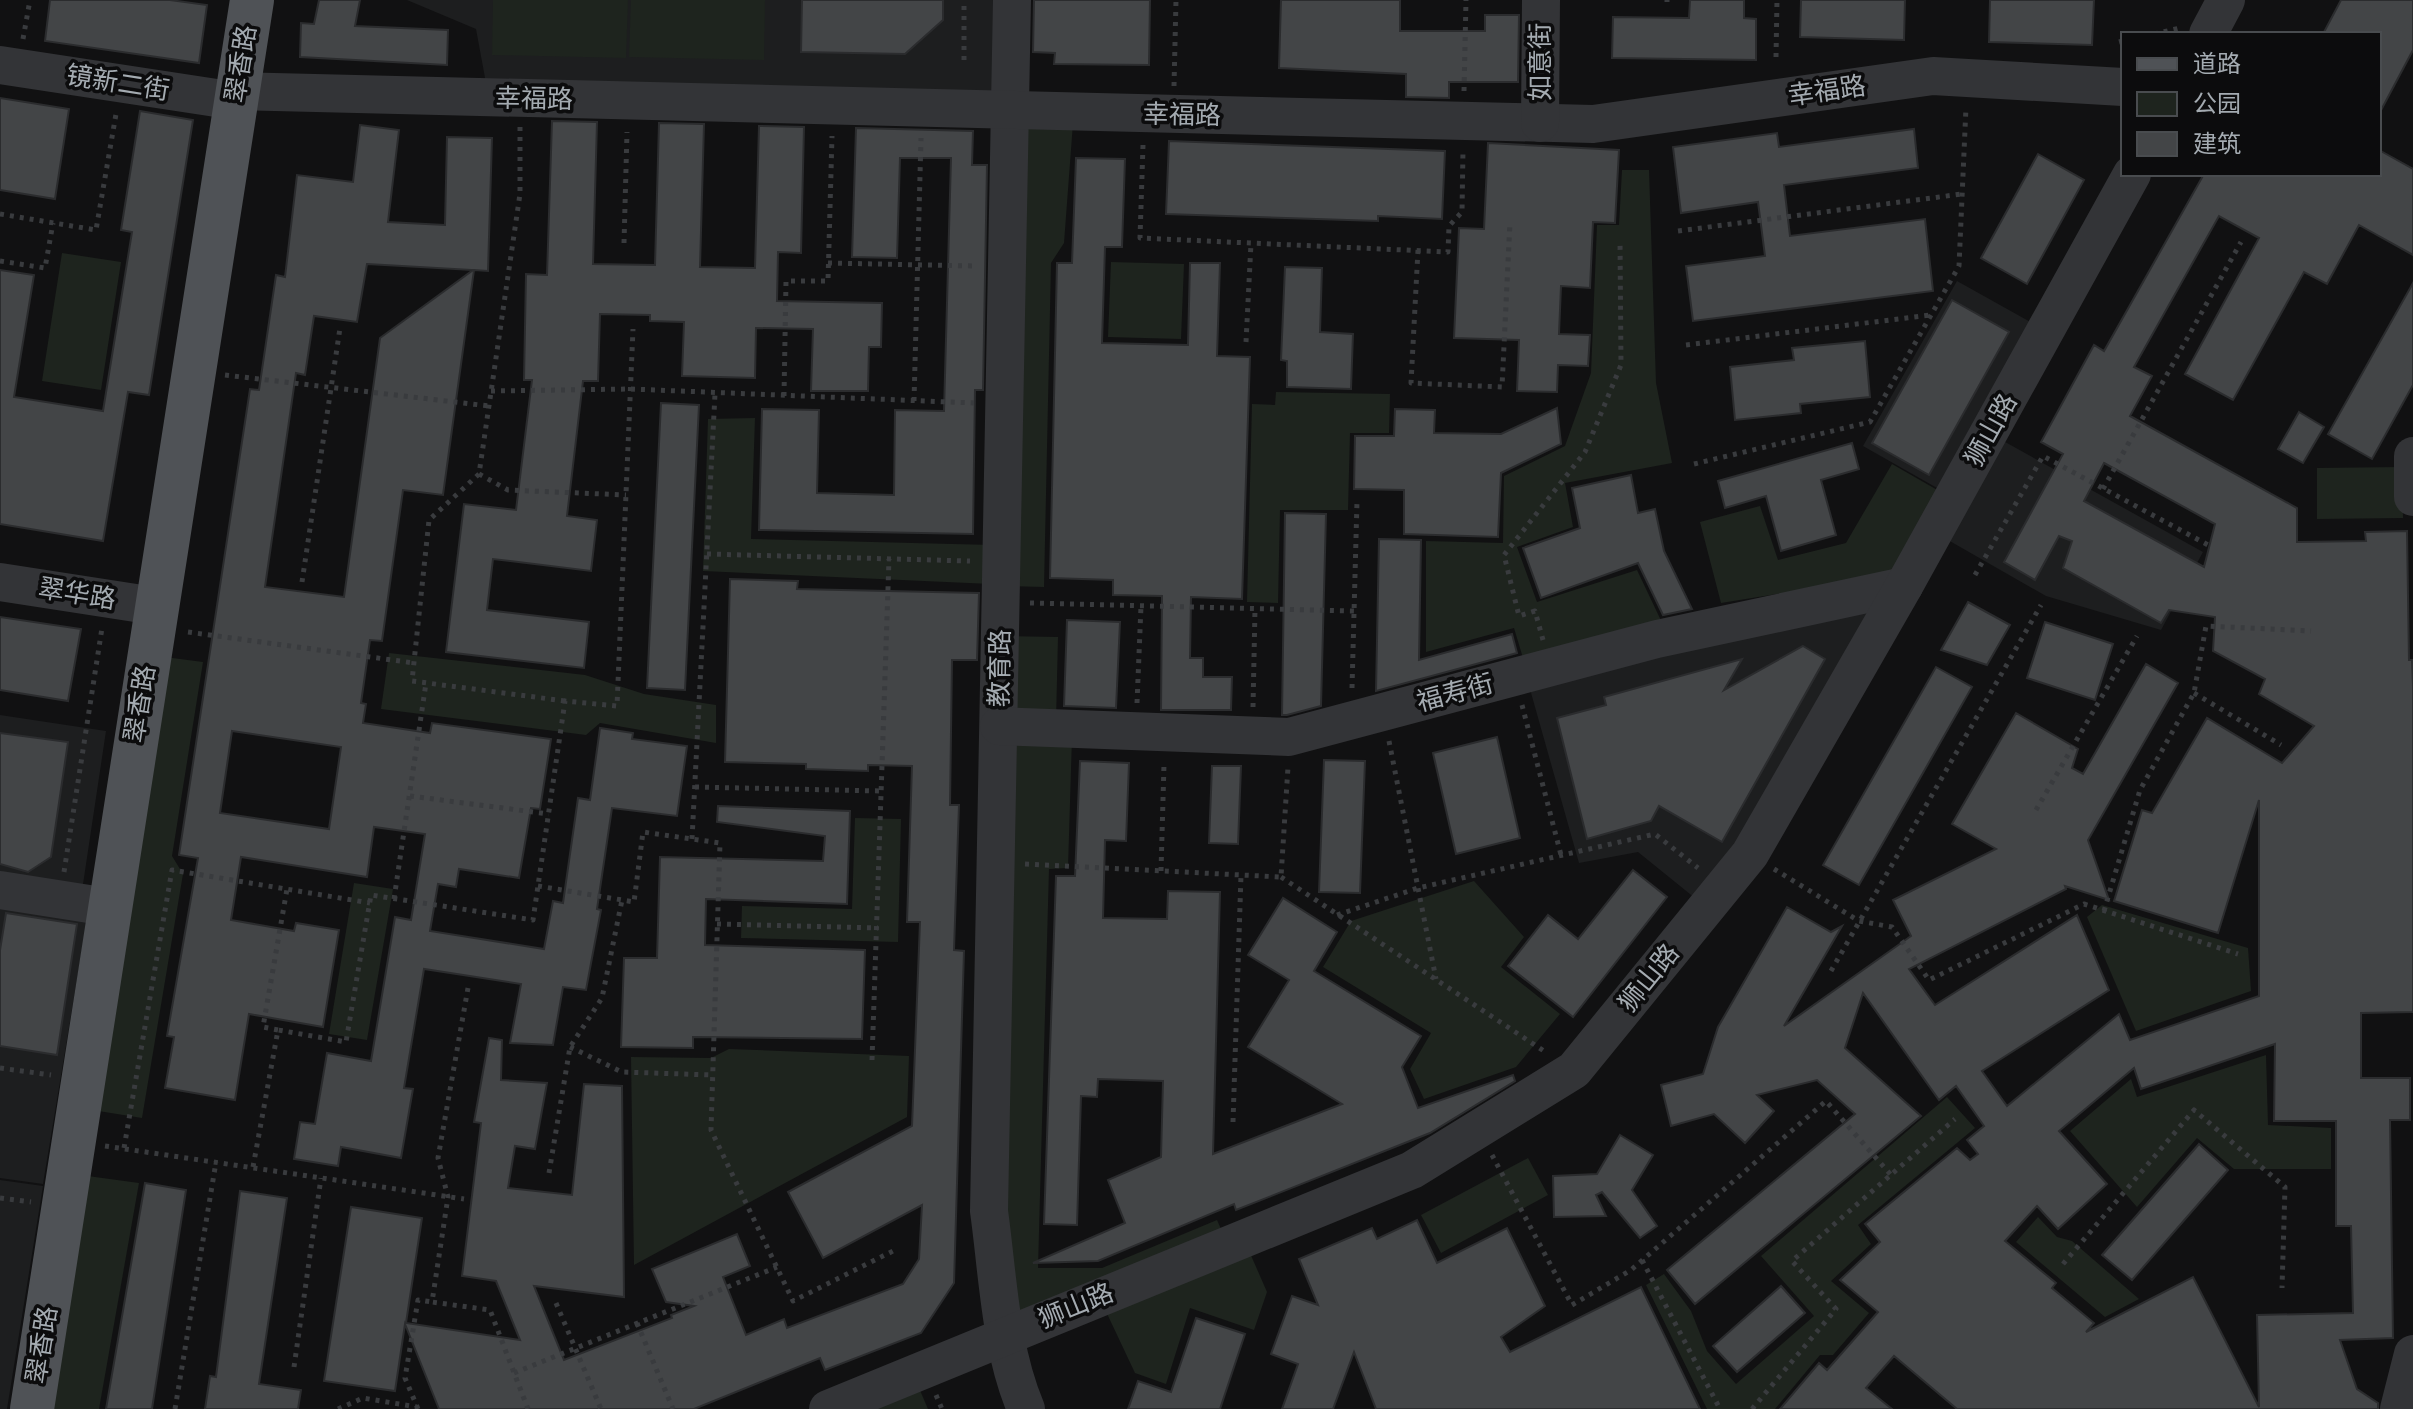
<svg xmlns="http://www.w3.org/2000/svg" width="2413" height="1409" font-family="'Varela Round','Noto Sans SC',sans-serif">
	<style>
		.built { fill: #1d1e1f }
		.green { fill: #1e241e }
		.building { fill: #434547; stroke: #2b2c2e; stroke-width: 2; fill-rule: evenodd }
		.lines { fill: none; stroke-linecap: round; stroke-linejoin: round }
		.path { stroke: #393b3e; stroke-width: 5; stroke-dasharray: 4 6; stroke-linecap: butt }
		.minor { stroke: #333437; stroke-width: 38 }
		.major { stroke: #4f5256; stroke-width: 44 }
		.labels { text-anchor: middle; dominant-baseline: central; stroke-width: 7; stroke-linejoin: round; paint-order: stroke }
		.street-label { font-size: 26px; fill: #a4abb1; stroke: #0c0c0d }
	</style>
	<rect width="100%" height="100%" fill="#111112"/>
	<g class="built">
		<path d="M407,0H1010L1008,108L488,94L476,29Z"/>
		<path d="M1957,281L2045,330L1989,433L2203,552L2161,630L2046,596L1934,532L1953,497L1863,446Z"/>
		<path d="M1903,587L1706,907L1638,852L1579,863L1526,675Z"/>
		<path d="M0,715L106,731L82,891L0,879Z"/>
		<path d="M0,892L89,907L43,1184L0,1178Z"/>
		<path d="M0,1180L43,1186L7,1409H0Z"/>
	</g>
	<g class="green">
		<path d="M493,0H628L626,58L492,55Z"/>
		<path d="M631,0H765L764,60L629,57Z"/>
		<path d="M1019,121L1073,123L1064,243L1051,263L1044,587L1008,586Z"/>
		<path d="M1622,170H1649L1656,383L1672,463L1565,483L1573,527L1517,547L1537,602L1637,570L1666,631L1526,668L1514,628L1426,652V541L1503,543L1504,476L1565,446L1591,373L1597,225H1619Z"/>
		<path d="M62,253L121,262L101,390L42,381Z"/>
		<path d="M1111,262L1184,264L1181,339L1108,337Z"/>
		<path d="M1276,392L1390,394L1389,433H1350L1348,510H1280L1278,603L1247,602L1252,404L1275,405Z"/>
		<path d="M755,418L751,539L993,545L991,584L703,571L708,419Z"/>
		<path d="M1892,464L1946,495L1903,574L1721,603L1700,522L1760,506L1778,560L1846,543Z"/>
		<path d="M2402,467L2403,518L2317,519V468Z"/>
		<path d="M1009,636L1058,637L1056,721L1006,720Z"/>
		<path d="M389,653L585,675L644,694L716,705V743L600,723L586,735L381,709Z"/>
		<path d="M157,656L203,662L172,856L183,874L142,1118L86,1109Z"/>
		<path d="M1005,734L1072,737L1068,868L1049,869L1038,1268H1102L1217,1220L1225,1238L1011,1327L996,1213Z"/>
		<path d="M855,818L901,819L898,942L741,938L742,906L852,909Z"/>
		<path d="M1474,881L1524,937L1501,967L1560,1014L1516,1067L1424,1099L1410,1069L1431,1033L1323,967L1351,921Z"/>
		<path d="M354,883L393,889L367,1040L329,1034Z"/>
		<path d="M2102,905L2248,948L2251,991L2136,1031L2087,917Z"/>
		<path d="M729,1049L909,1056L907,1117L634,1265L631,1057L711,1058Z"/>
		<path d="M2266,1055L2268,1125L2331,1128V1169H2234L2197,1138L2137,1207L2070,1131L2131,1079L2137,1097Z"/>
		<path d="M1947,1097L1975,1128L1858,1225L1871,1244L1831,1281L1869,1313L1833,1355H1820L1775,1409H1707L1646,1285L1664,1274L1691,1311L1707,1351L1736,1384L1814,1316L1761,1256Z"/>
		<path d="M1528,1158L1548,1195L1441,1253L1421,1215Z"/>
		<path d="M73,1174L139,1183L99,1409H40Z"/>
		<path d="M2038,1217L2057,1237L2072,1241L2139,1299L2105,1317L2016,1242Z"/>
		<path d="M1246,1244L1267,1292L1254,1330L1190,1308L1166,1384L1135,1373L1102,1303Z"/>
		<path d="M916,1381L928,1409H852Z"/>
	</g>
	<g class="building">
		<path d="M50,0H170L207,5L199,63L45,41Z"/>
		<path d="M319,0H360L355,26L448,30L447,65L300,57L301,23L314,24Z"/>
		<path d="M802,0H943V20L905,54L801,52Z"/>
		<path d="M1034,0H1150L1149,65L1054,64L1055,53L1033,52Z"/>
		<path d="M1281,0H1400V31H1485V15H1519L1518,82H1449V98L1406,97V74L1279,68Z"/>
		<path d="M1690,0H1744V18L1756,19V60L1612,58L1613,17L1689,18Z"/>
		<path d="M1801,0H1905L1904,40L1800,37Z"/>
		<path d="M1990,0H2094L2092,45L1989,42Z"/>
		<path d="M2341,0H2413V50L2379,114V34H2323Z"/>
		<path d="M0,98L69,109L55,199L0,190Z"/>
		<path d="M140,111L193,120L149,395L128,392L103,541L0,524V270L34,275L14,397L103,411L132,232L121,230Z"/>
		<path d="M552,121L597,122L593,264L655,265L659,123L704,124L700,267L755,268L759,126L804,127L801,253L778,252L777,301L882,303L881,347H869L868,391H811L813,329L756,328L755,378L682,376L684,322L650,321V315L600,314L598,381H583L567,516L597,520L591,571L493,559L487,610L589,622L584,668L446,652L464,504L516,510L532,380H524L526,274L547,275Z"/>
		<path d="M360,125L399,130L388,222L445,225L447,137L492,138L488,271L474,270L443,495L403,490L382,641L370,640L361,703L366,704L363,723L430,733L432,723L551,739L540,809L531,808L519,878L459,869L456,887L438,884L430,931L544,949L553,901L563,903L578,798L590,800L600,728L633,733L632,739L687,746L677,816L612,808L597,909L601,910L586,990L563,987L553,1045L510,1043L521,984L424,969L404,1088L413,1089L401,1158L341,1147L338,1166L294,1159L300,1122L315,1124L327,1053L371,1061L395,917L411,920L425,834L374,827L367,877L241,857L231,920L294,931L296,923L339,930L323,1027L249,1014L235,1100L165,1088L174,1037L167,1036L198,858L179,855L250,389L259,390L276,275L285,277L297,175L353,182ZM367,264L473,270L380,338L344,597L265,587L296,373L305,375L314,316L357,322ZM232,731L341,747L329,829L220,813Z"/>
		<path d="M856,128L973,131L972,165H987L983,390H975L973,534L759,530L762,409L819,410L817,493L894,495L895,410L944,411L951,158H900L897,258L852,257Z"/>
		<path d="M1914,129L1918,168L1784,185L1790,236L1925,219L1933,291L1693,321L1686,266L1765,256L1758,202L1681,213L1673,147L1777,133L1779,147Z"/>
		<path d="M1169,141L1445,151L1442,219L1378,216V221L1166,214Z"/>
		<path d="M1488,143L1619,150L1615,223L1593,222L1590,288L1561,286L1559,334L1590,335L1588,366L1558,365L1557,392L1517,391L1519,340L1454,338L1459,228L1484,229Z"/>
		<path d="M2379,150L2413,169V255L2359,225L2327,284L2304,272L2233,400L2185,374L2259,238L2219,216L2134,367L2152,376L2130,416L2297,508V542L2366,541L2365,532L2407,531L2409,660H2412L2413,686V1012L2361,1013V1078H2410V1120H2390L2393,1338L2340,1340L2357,1389L2378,1403V1409H1957L1894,1356L1866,1388L1892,1409H1780L1819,1363L1827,1370L1878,1312L1840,1280L1880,1242L1865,1224L1957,1148L1970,1160L1978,1154L1967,1140L1984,1126L1956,1086L1939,1100L1863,993L1845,1048L1921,1116L1695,1304L1667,1270L1855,1114L1817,1080L1757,1095L1774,1111L1745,1143L1714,1114L1671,1126L1661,1085L1703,1074L1718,1027L1787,907L1831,932L1842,926L1784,1026L1911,936L1893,900L1996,849L1952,824L2016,713L2078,749L2072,768L2083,774L2146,664L2178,683L2088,840L2109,900L2065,886L2066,889L1909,969L1935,1005L2077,915L2109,990L1982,1071L2007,1106L2119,1014L2130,1040L2259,996V800L2218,933L2114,901L2142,810L2152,813L2207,718L2282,763L2314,726L2259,694L2265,679L2213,651L2215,617L2169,610L2161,623L2063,568L2072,541L2059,536L2035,580L2004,562L2063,454L2041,442L2094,345L2104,351L2204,174H2379ZM2104,463L2215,524L2204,567L2084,501ZM2275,1044L2274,1121H2336V1226H2351L2353,1313L2257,1315L2259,1407L2193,1277L2086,1332L2094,1323L2052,1288L2056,1283L2005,1241L2037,1206L2058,1229L2107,1184L2059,1131L2134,1068L2141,1089Z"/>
		<path d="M2038,154L2084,180L2027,284L1981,258Z"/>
		<path d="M1076,158L1125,159L1122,247H1105L1102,343L1188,345L1190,263H1220L1217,356L1250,357L1242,599L1191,597L1190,658H1203V677H1232L1231,710H1161L1162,596L1113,595V580L1050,578L1057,263H1072Z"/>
		<path d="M1285,267L1322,268L1320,332L1353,334L1351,389L1287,387V361L1281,360Z"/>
		<path d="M2413,283V385L2372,459L2328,434Z"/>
		<path d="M1952,300L2009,332L1929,475L1872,443Z"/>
		<path d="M1865,341L1870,397L1800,404L1801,413L1735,420L1730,367L1794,360L1792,348Z"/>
		<path d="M661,403L699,405L685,690L647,688Z"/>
		<path d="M1557,408L1561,444L1501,473L1498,537L1404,534V490L1354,489L1355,436H1394L1395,409L1435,410L1434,433L1501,434Z"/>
		<path d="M2299,412L2324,427L2303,463L2278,449Z"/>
		<path d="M1852,443L1859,469L1821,480L1836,535L1781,551L1766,496L1725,508L1718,481Z"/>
		<path d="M1631,475L1638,513L1655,509L1664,551L1692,609L1663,615L1638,563L1541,598L1523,548L1580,528L1572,488Z"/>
		<path d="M1285,513L1326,514L1321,706L1287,715H1282Z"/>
		<path d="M1379,539L1421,540L1419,660L1512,634L1517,653L1376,691Z"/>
		<path d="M730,579L798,581L797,589L979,593L977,660H952L950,805H959L954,950L964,951L954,1283L921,1333L825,1370L820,1358L694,1409H439L405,1324L395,1391L324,1381L351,1207L422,1218L406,1323L520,1340L496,1281L462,1276L481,1123L474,1122L489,1038L502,1040L501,1080L547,1083L535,1149L515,1146L508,1188L572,1195L584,1084L622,1086L624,1297L534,1286L564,1360L672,1318L671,1315L694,1306L666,1302L652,1269L737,1234L750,1266L723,1277L746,1335L784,1319L787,1328L903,1284L919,1259L922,1205L823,1258L788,1192L912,1126L920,922H907L912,766L868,765V771L806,769V764L725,762Z"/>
		<path d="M1968,602L2010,625L1987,665L1941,650Z"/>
		<path d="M0,617L81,629L68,701L0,690Z"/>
		<path d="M1067,620L1120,622L1116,708L1064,706Z"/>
		<path d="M2045,622L2113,644L2095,700L2027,678Z"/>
		<path d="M1803,646L1825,659L1722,842L1659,806L1651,821L1587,839L1557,718L1606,705L1604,697L1742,659L1724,690Z"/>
		<path d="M1936,667L1972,687L1859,885L1823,865Z"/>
		<path d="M0,733L68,742L51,857L28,872L0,864Z"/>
		<path d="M1497,737L1520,838L1456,854L1433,753Z"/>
		<path d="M1324,760L1365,761L1360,893L1319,892Z"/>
		<path d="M1080,761L1129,763L1126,841L1105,840L1103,918L1167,919L1168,891L1220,892L1213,1154L1342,1104L1248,1047L1289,980L1248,955L1283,898L1337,932L1314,971L1421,1036L1402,1067L1418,1108L1513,1075L1515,1081L1430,1133L1236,1210L1234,1204L1098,1261L1033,1263L1125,1223L1108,1180L1161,1157L1163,1081L1098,1079L1097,1097L1081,1096L1077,1225L1044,1224L1056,876H1075Z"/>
		<path d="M1212,766H1241L1238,844L1209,843Z"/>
		<path d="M718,806L850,811L847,904L706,899L705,945L865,950L862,1039L693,1037V1048L621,1047L624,958H657L660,857L823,861L825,836L717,822Z"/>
		<path d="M1633,870L1667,897L1573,1017L1508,966L1548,915L1578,939Z"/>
		<path d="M6,913L77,924L57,1055L0,1046V950Z"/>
		<path d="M1620,1135L1653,1155L1632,1190L1657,1226L1640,1238L1602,1192L1596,1195L1606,1216L1554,1217L1553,1176L1597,1174Z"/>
		<path d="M2199,1144L2228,1170L2132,1280L2102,1255Z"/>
		<path d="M145,1183L186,1190L152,1409H106Z"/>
		<path d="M240,1191L287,1198L259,1384L301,1390L298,1409H205L210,1376L216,1377Z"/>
		<path d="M1417,1220L1437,1263L1507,1228L1545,1306L1501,1337L1510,1352L1641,1287L1700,1409H1376L1354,1352L1333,1409H1282L1298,1364L1271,1354L1292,1296L1318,1305L1299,1259L1372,1228L1377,1239Z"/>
		<path d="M1781,1286L1805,1313L1737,1372L1713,1346Z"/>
		<path d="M1196,1318L1245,1334L1220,1409H1128L1138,1381L1171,1392Z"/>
	</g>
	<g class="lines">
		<g class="path">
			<path d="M1667,2V0"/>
			<path d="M2154,34L2180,28"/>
			<path d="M23,39L30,0"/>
			<path d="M2119,42L2123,41"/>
			<path d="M1776,57L1777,0"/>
			<path d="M964,60V0"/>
			<path d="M1174,86L1176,0"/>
			<path d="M1464,91L1466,0"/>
			<path d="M520,127V194L479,474L429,520L412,681L565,701"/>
			<path d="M1143,145L1140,238L1448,252L1449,226L1462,212L1463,149"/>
			<path d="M0,214L96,230L116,114"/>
			<path d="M1678,231L1962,194"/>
			<path d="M624,243L627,132"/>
			<path d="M1418,250L1411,383L1502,387L1510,222"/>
			<path d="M0,261L45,268L53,223"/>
			<path d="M828,263L975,266"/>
			<path d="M1246,342L1251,243"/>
			<path d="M1686,345L1931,315"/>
			<path d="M225,375L489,406"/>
			<path d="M491,391L631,389L974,403"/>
			<path d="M784,396L786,281H828L832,136"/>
			<path d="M914,401L921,138"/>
			<path d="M1694,464L1870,422L1959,266L1966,107"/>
			<path d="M479,474L508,490L626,495"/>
			<path d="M2103,489L2241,242"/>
			<path d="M707,554L970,561"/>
			<path d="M1975,575L2043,456L2210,546"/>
			<path d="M302,582L340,328"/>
			<path d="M1030,603L1354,611"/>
			<path d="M188,632L414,663"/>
			<path d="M1543,640L1535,611L1519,616L1504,555L1585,452L1621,365L1620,240"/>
			<path d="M1352,688L1357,501"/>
			<path d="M2194,693L2281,745"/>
			<path d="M1137,703L1141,606"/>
			<path d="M1522,705L1561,855"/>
			<path d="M1253,707L1255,609"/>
			<path d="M1389,741L1436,979"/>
			<path d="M695,787L882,791"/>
			<path d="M410,796L549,814"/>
			<path d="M2036,810L2137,636"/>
			<path d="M692,839L715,394"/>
			<path d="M1025,864L1281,877L1288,767"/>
			<path d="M1774,869L1859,921L1892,927L1929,980L2084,904L2238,954"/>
			<path d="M1161,871L1164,764"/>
			<path d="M64,872L102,628"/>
			<path d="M1281,877L1547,1053"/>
			<path d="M538,886L634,902L643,832L720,843L711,1130L793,1301L897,1249"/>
			<path d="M394,899L426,683"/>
			<path d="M2104,911L2140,790L2194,693L2206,626L2311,631"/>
			<path d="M1337,915L1418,888L1655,834L1698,868"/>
			<path d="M717,924L878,928"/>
			<path d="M1831,971L2041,605"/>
			<path d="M468,988L438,1158L448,1197L432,1302L490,1310L528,1409"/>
			<path d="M278,1030L263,1027L287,889"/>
			<path d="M570,1047L622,1072L713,1075"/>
			<path d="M872,1060L889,559"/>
			<path d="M0,1068L51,1075"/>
			<path d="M1233,1122L1241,875"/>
			<path d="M105,1146L464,1199"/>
			<path d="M124,1148L172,870L370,903"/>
			<path d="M1492,1155L1572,1305L1631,1270L1826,1101L1891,1175"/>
			<path d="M253,1167L278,1030L346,1042L371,895L533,920L565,701L617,706L633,329"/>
			<path d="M549,1173L570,1047L602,998L622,900"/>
			<path d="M0,1198L31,1202"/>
			<path d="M1642,1260L1720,1409"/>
			<path d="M2063,1264L2194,1110L2285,1187L2282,1288"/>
			<path d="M556,1303L601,1409"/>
			<path d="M637,1323L673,1409"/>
			<path d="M294,1367L321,1178"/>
			<path d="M514,1373L777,1267"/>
			<path d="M936,1395L942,1409"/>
			<path d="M175,1409L216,1162"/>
			<path d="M338,1409L363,1398L417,1407"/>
			<path d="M418,1409L405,1378L418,1300L432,1302"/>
			<path d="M1752,1409L1836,1309L1792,1261L1955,1119"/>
		</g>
		<g class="minor">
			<path d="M1012,0L989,1211C998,1276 1000,1348 1026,1409"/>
			<path d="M2208,34L2226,0"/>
			<path d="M0,65L236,101"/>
			<path d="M237,91L1593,124L1933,76L2123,87"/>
			<path d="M1540,123L1541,0"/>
			<path d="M2413,456V497"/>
			<path d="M0,582L155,606"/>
			<path d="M999,726L1289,737L1657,639L1904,586"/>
			<path d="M0,890L108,907"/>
			<path d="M828,1409L1412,1170L1574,1070L1750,854L1904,586L2132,174"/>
			<path d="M2399,1409L2413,1354"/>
		</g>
		<path class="major" d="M32,1409L252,0"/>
	</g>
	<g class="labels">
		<g class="street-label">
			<text transform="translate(1540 62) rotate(-90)">如意街</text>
			<text transform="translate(241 64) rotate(-81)">翠香路</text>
			<text transform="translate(118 83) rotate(9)">镜新二街</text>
			<text transform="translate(1827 91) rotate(-8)">幸福路</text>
			<text transform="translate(534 99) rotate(1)">幸福路</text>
			<text transform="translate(1182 115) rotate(1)">幸福路</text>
			<text transform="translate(1991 430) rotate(-61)">狮山路</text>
			<text transform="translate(77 594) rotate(9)">翠华路</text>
			<text transform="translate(1000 668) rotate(-89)">教育路</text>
			<text transform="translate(1455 693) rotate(-15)">福寿街</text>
			<text transform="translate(140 704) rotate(-81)">翠香路</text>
			<text transform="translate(1649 978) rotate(-51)">狮山路</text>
			<text transform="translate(1076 1306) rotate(-22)">狮山路</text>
			<text transform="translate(42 1345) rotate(-81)">翠香路</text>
		</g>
	</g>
	<rect x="2121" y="32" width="260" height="144" fill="#0c0c0d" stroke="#494c4f" stroke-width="2"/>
	<rect x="2137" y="58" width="40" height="12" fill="#4f5256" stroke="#494c4f" stroke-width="2"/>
	<text x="2193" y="72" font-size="24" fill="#a4abb1">道路</text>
	<rect x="2137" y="92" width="40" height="24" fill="#1e241e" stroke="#494c4f" stroke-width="2"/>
	<text x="2193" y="112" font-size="24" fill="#a4abb1">公园</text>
	<rect x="2137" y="132" width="40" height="24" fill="#434547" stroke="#494c4f" stroke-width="2"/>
	<text x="2193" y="152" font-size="24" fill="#a4abb1">建筑</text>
</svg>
